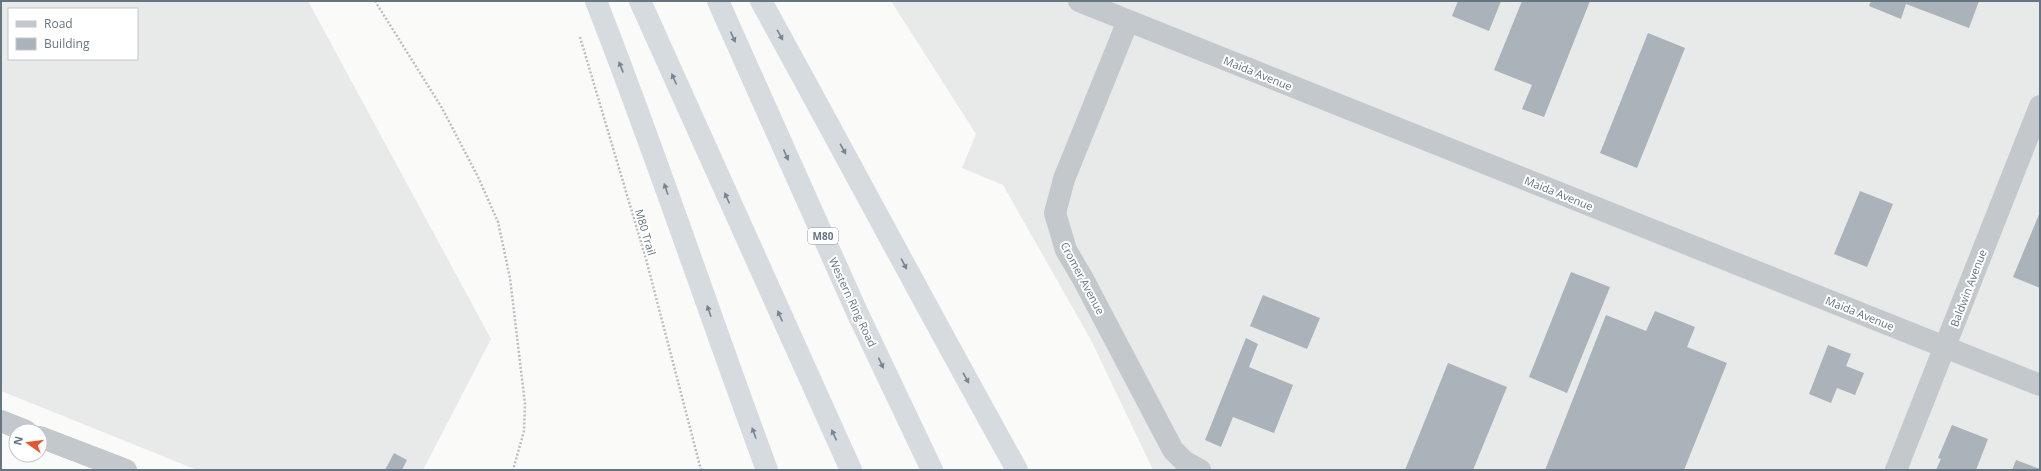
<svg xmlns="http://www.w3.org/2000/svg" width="2041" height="471" font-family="'Open Sans',sans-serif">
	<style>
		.built { fill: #e8e9e9; fill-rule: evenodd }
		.building { fill: #aab3b9 }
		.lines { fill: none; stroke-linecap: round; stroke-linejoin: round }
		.path { stroke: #bbbfc2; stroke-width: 2.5; stroke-dasharray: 2 2; stroke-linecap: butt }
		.minor { stroke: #c3c8cc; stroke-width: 22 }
		.highway { stroke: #d6dbdf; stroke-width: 22 }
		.oneway { fill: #768591 }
		.labels { text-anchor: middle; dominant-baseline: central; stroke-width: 4; stroke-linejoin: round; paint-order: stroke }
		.shield { fill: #fff; stroke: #939fa8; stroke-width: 1 }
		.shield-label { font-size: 10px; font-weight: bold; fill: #657683 }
		.street-label { font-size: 11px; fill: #657683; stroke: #fff }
	</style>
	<rect width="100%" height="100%" fill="#fafaf8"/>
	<g class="built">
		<path d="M1,1H308L491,339L423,470H197L1,391ZM9,9H137V59H9Z"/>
		<path d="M891,1H2040V470H1153L1091,340L1003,185L962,168L976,134Z"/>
	</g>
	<g class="building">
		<path d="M1458,1H1501L1489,31L1452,16Z"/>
		<path d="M1522,1H1590L1544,117L1522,109L1532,85L1494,70Z"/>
		<path d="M1871,1H1979L1969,28L1906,4L1901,19L1869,6Z"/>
		<path d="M1648,33L1685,48L1637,168L1600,153Z"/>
		<path d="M1860,191L1893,204L1867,267L1834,254Z"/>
		<path d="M2040,212V288L2013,277Z"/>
		<path d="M1571,272L1610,287L1567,393L1529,377Z"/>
		<path d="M1263,295L1320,318L1307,349L1250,326Z"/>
		<path d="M1655,311L1695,327L1687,347L1727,363L1684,470H1545L1606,315L1646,331Z"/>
		<path d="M1246,338L1258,344L1249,367L1293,385L1274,433L1233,417L1221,447L1205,440Z"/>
		<path d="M1828,345L1851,354L1846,366L1864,373L1855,395L1837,388L1831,403L1809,394Z"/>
		<path d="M1448,363L1507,387L1473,470H1405Z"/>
		<path d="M1952,425L1988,439L1976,470H1936L1941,459L1938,458Z"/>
		<path d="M394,453L407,460L402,470H385Z"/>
		<path d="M2016,460L2040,469V470H2012Z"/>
	</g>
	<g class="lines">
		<g class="path">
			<path d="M375,1L442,108L479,179L498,222L510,278L525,404L524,431L513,470"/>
			<path d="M580,37L646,259L701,470"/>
		</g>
		<g class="minor">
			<path d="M1079,1L2040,385"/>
			<path d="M1128,21L1064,179L1055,213L1066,250L1083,279L1173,450L1184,461L1200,470"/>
			<path d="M1,421L26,431"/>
			<path d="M40,437L126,470"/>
			<path d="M1896,470L2040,106"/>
		</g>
		<g class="highway">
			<path d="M596,1C657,156 709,314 767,470"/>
			<path d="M640,1L851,470"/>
			<path d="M718,1L857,312L932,470"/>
			<path d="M761,1C847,157 930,314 1017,470"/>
		</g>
	</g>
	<defs><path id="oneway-solid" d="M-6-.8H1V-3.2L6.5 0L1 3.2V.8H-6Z"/></defs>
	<g class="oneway">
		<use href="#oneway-solid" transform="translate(780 35) rotate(61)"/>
		<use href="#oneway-solid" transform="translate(733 37) rotate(66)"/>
		<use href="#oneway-solid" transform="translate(621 67) rotate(-111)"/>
		<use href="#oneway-solid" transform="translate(674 79) rotate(-114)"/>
		<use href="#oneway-solid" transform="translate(843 149) rotate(61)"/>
		<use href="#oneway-solid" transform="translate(786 155) rotate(66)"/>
		<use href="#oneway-solid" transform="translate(666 189) rotate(-109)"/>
		<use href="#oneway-solid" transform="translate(727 198) rotate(-114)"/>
		<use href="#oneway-solid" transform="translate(904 264) rotate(62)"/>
		<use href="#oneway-solid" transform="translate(709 311) rotate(-109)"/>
		<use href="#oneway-solid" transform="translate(780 316) rotate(-114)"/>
		<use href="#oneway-solid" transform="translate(881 363) rotate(65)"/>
		<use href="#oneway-solid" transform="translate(966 378) rotate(61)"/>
		<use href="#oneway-solid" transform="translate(754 433) rotate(-110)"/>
		<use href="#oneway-solid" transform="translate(834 435) rotate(-115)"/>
	</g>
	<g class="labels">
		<rect class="shield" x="808" y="228" width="30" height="16" rx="3"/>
		<g class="shield-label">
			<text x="823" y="236">M80</text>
		</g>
		<g class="street-label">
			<text transform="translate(1258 73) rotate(22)">Maida Avenue</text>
			<text transform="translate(1559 193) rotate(22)">Maida Avenue</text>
			<text transform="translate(646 232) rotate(74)">M80 Trail</text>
			<text transform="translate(1083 278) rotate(62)">Cromer Avenue</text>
			<text transform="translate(1968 288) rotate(-69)">Baldwin Avenue</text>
			<text transform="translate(853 302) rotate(65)">Western Ring Road</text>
			<text transform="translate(1860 313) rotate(22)">Maida Avenue</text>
		</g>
	</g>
	<rect width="2041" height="471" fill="none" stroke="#657683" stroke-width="4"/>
	<rect x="8" y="8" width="130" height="52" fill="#ffffff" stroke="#c1c8cd"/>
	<rect x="16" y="21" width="20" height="6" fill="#c3c8cc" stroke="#c1c8cd"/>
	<text x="44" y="28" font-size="12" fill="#657683">Road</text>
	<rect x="16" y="38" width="20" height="12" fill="#aab3b9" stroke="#c1c8cd"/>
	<text x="44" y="48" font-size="12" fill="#657683">Building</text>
	<g transform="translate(28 443) rotate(284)"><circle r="19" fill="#ffffff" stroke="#c1c8cd"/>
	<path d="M0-3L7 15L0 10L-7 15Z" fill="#e4572e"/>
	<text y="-6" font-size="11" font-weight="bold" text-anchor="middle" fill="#657683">N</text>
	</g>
</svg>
